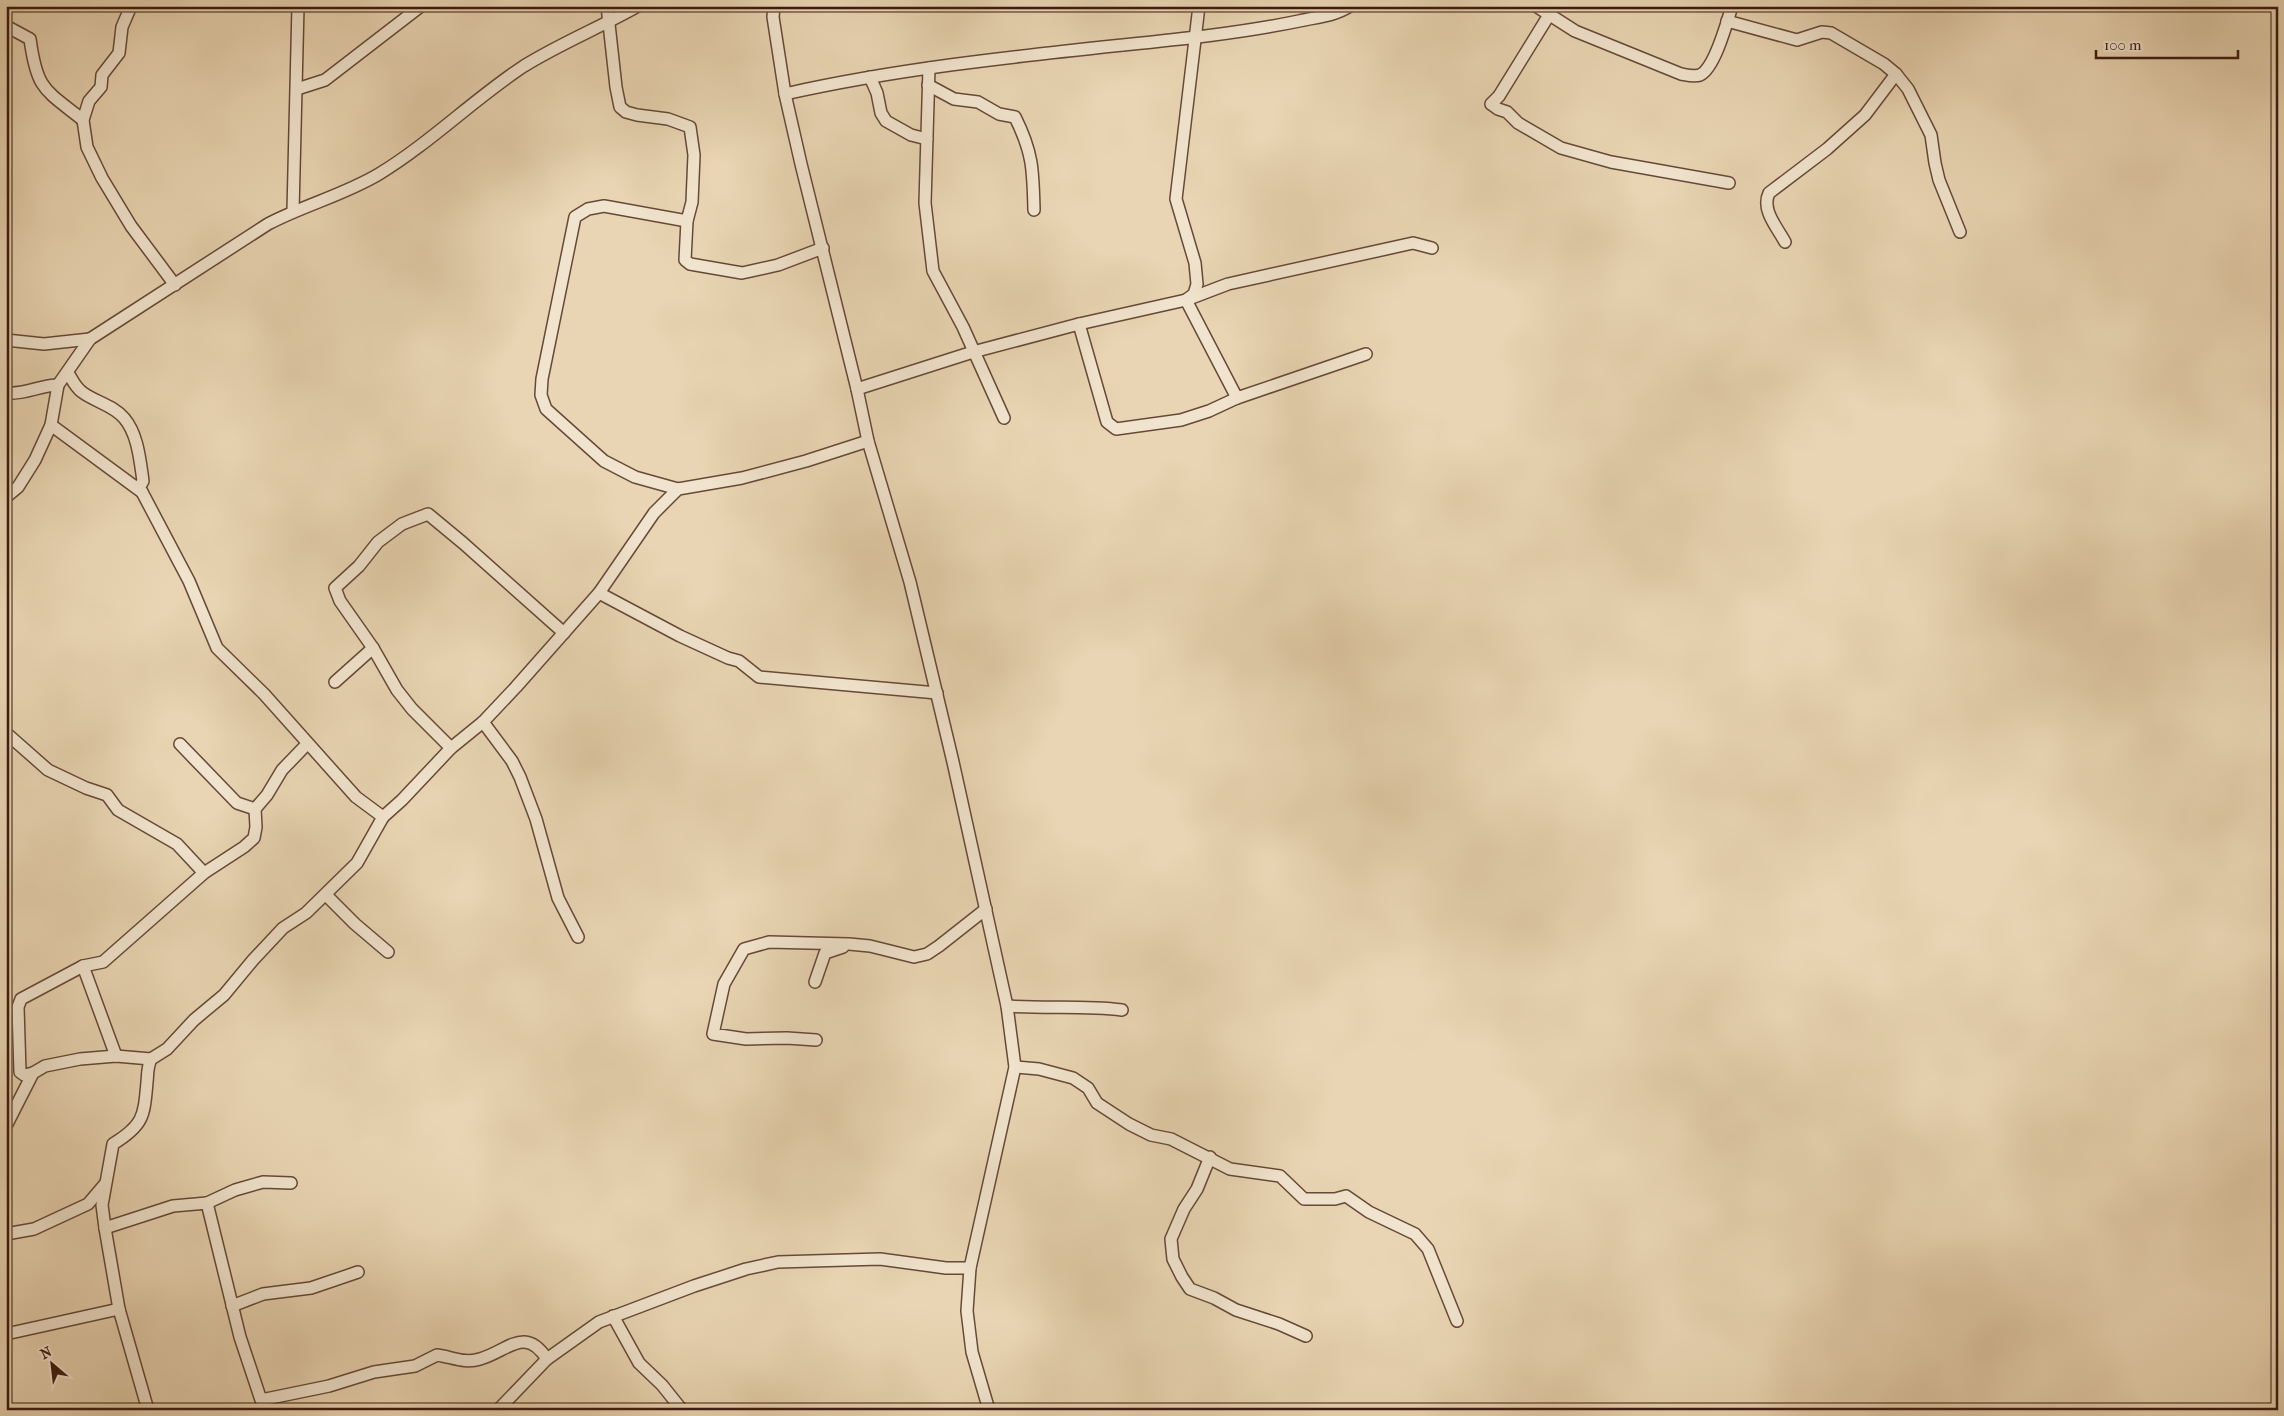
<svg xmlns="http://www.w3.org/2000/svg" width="2284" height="1416" font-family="'IM FELL French Canon',serif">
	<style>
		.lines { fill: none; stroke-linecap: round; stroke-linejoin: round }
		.minor-casing { stroke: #664937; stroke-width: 14 }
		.minor { stroke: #f1e4ce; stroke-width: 11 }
	</style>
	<rect width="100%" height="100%" fill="#e9d5b3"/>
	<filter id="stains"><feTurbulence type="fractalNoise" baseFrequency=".004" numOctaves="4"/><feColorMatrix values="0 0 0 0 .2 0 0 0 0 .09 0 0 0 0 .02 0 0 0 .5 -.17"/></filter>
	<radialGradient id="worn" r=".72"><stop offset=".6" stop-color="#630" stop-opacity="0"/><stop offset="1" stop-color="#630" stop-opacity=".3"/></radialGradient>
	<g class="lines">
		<defs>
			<g id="minor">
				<path d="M131,6L122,27L119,53L102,75L101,87L89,101L83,120L87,147L102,178L131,226L175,285"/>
				<path d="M607,6L616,87L620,107L626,112L637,115L668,119L690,127L694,155L692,202L687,221L685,260L690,264L742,273L778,265L823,248"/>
				<path d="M774,6L773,17L785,94L801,164L857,389L868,441L910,582L953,762L1007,1006L1015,1067L970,1268L967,1311L972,1352L989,1410"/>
				<path d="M1199,6L1176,199L1195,263L1197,284L1194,294L1186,300L1237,398"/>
				<path d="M1536,6L1575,31L1681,74C1687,75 1694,77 1700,75C1715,68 1727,22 1732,6"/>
				<path d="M1549,15L1499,96L1491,104L1498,109L1507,112L1518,123L1561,148L1611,162L1729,183"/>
				<path d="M1727,21L1797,40L1822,32L1831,33L1884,64L1896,74L1908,89L1931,135L1935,163L1939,180L1960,232"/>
				<path d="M6,26L30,39C37,90 44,89 83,120"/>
				<path d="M929,68L925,203L933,271L963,327L1004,418"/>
				<path d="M870,77L877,93L881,113L886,121L911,135L927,139"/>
				<path d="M928,85L954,99L978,102L999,114L1015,117C1033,153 1033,170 1034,210"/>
				<path d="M297,89L325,80L421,6"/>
				<path d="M785,94C896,69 1010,57 1123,45C1182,39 1241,33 1299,21C1317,17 1335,16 1350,6"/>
				<path d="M293,211L298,6"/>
				<path d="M1785,242C1777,227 1761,210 1769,193L1827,149L1865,115L1896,74"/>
				<path d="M1079,324L1107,422L1116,429L1181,420L1209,411L1237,398L1366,354"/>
				<path d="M6,340L44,344L90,339"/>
				<path d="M68,373C72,379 75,387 82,392C95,402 113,405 124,418C138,434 140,461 143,481L139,488L142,492"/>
				<path d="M857,389L973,352L1079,324L1186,300L1228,284L1413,243L1432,248"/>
				<path d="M6,393C25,395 40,385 58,385"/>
				<path d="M51,425L142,492L189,581L217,648L264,694L356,797L383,817L402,800L451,748L483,722L516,687L599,593L654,513L678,489L742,478L806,461L868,441"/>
				<path d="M678,489L635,477L604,461L546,409L541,395L542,379L575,217L588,209L604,206L687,221"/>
				<path d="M6,497L18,487L35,460L51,425L58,385L90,339L268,224C304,205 344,195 379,174C430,143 474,99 524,66C561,43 601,27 638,6"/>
				<path d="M599,593L680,636L728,658L739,661L759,677L937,693"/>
				<path d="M335,682L373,648"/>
				<path d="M483,722L512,761L520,777L536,819L558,898L578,937"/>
				<path d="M6,733L48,770L86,788L107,795L118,810L177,844L204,873"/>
				<path d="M180,744L237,803L255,809L267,795L282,770L307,744"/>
				<path d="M451,748L412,709L397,690L373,648L340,601L335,588L359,566L378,542L402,524L428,514L463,543L564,633"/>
				<path d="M326,895L355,924L388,952"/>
				<path d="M83,966L116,1056"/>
				<path d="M815,982L825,953L843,947"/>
				<path d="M1007,1006C1046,1009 1084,1005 1122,1010"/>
				<path d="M816,1040L787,1038L746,1039L713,1034L724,984L744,949L769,942L849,944L870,946L914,957L927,954L939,946L986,909"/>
				<path d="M1015,1067L1039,1069L1073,1078L1088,1088L1097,1103L1129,1124L1151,1135L1171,1139L1230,1169L1280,1176L1304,1199H1335L1346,1196L1369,1212L1415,1234L1428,1249L1457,1321"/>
				<path d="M33,1073L24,1075L20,1072L18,1007L21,999L83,966L103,962L204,873L244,847L254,838L256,827L255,809"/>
				<path d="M6,1126L33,1073L45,1066L80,1059L116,1056L151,1059L167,1049L194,1020L224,995L253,960L283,928L306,913L357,863L383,817"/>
				<path d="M1210,1157L1197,1189L1184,1209L1171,1239L1173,1259L1182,1277L1190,1289L1214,1298L1236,1310L1279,1324L1306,1336"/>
				<path d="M207,1203L235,1190L263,1182L291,1183"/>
				<path d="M105,1228L173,1206L207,1203L240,1337L261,1400L329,1386L374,1372L415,1366L437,1355C452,1357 465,1364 480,1359C508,1351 525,1325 547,1359"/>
				<path d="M6,1234L34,1229L88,1204L105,1184"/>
				<path d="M232,1306L263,1294L311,1288L358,1272"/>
				<path d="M613,1316L639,1363L662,1385L682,1410"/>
				<path d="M6,1334L119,1309"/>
				<path d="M148,1410L119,1309L105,1228L102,1205L113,1144C144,1125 144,1116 147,1082C148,1073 147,1068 151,1059"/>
				<path d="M498,1410L547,1359L599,1322L694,1286L746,1269L778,1262L880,1259L946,1268H970"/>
			</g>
		</defs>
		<use href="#minor" class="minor-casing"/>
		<use href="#minor" class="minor"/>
	</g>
	<rect width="2284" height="1416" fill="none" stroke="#e9d5b3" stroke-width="25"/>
	<rect x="8" y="8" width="2269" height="1401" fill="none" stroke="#3b1a0e" stroke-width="2.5"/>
	<rect x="12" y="12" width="2259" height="1391" fill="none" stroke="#3b1a0e"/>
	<g transform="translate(52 1364) rotate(332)" stroke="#f1e4ce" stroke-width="4" paint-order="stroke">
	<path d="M0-4L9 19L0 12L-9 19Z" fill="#3b1a0e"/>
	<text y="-8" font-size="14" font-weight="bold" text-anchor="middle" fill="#3b1a0e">N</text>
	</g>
	<path d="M2096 50v8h142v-8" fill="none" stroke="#3b1a0e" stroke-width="2.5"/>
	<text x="2104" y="50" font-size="15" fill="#3b1a0e" stroke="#f1e4ce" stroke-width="4" paint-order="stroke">100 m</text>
	<rect width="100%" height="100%" filter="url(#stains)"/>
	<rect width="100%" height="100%" fill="url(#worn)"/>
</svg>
